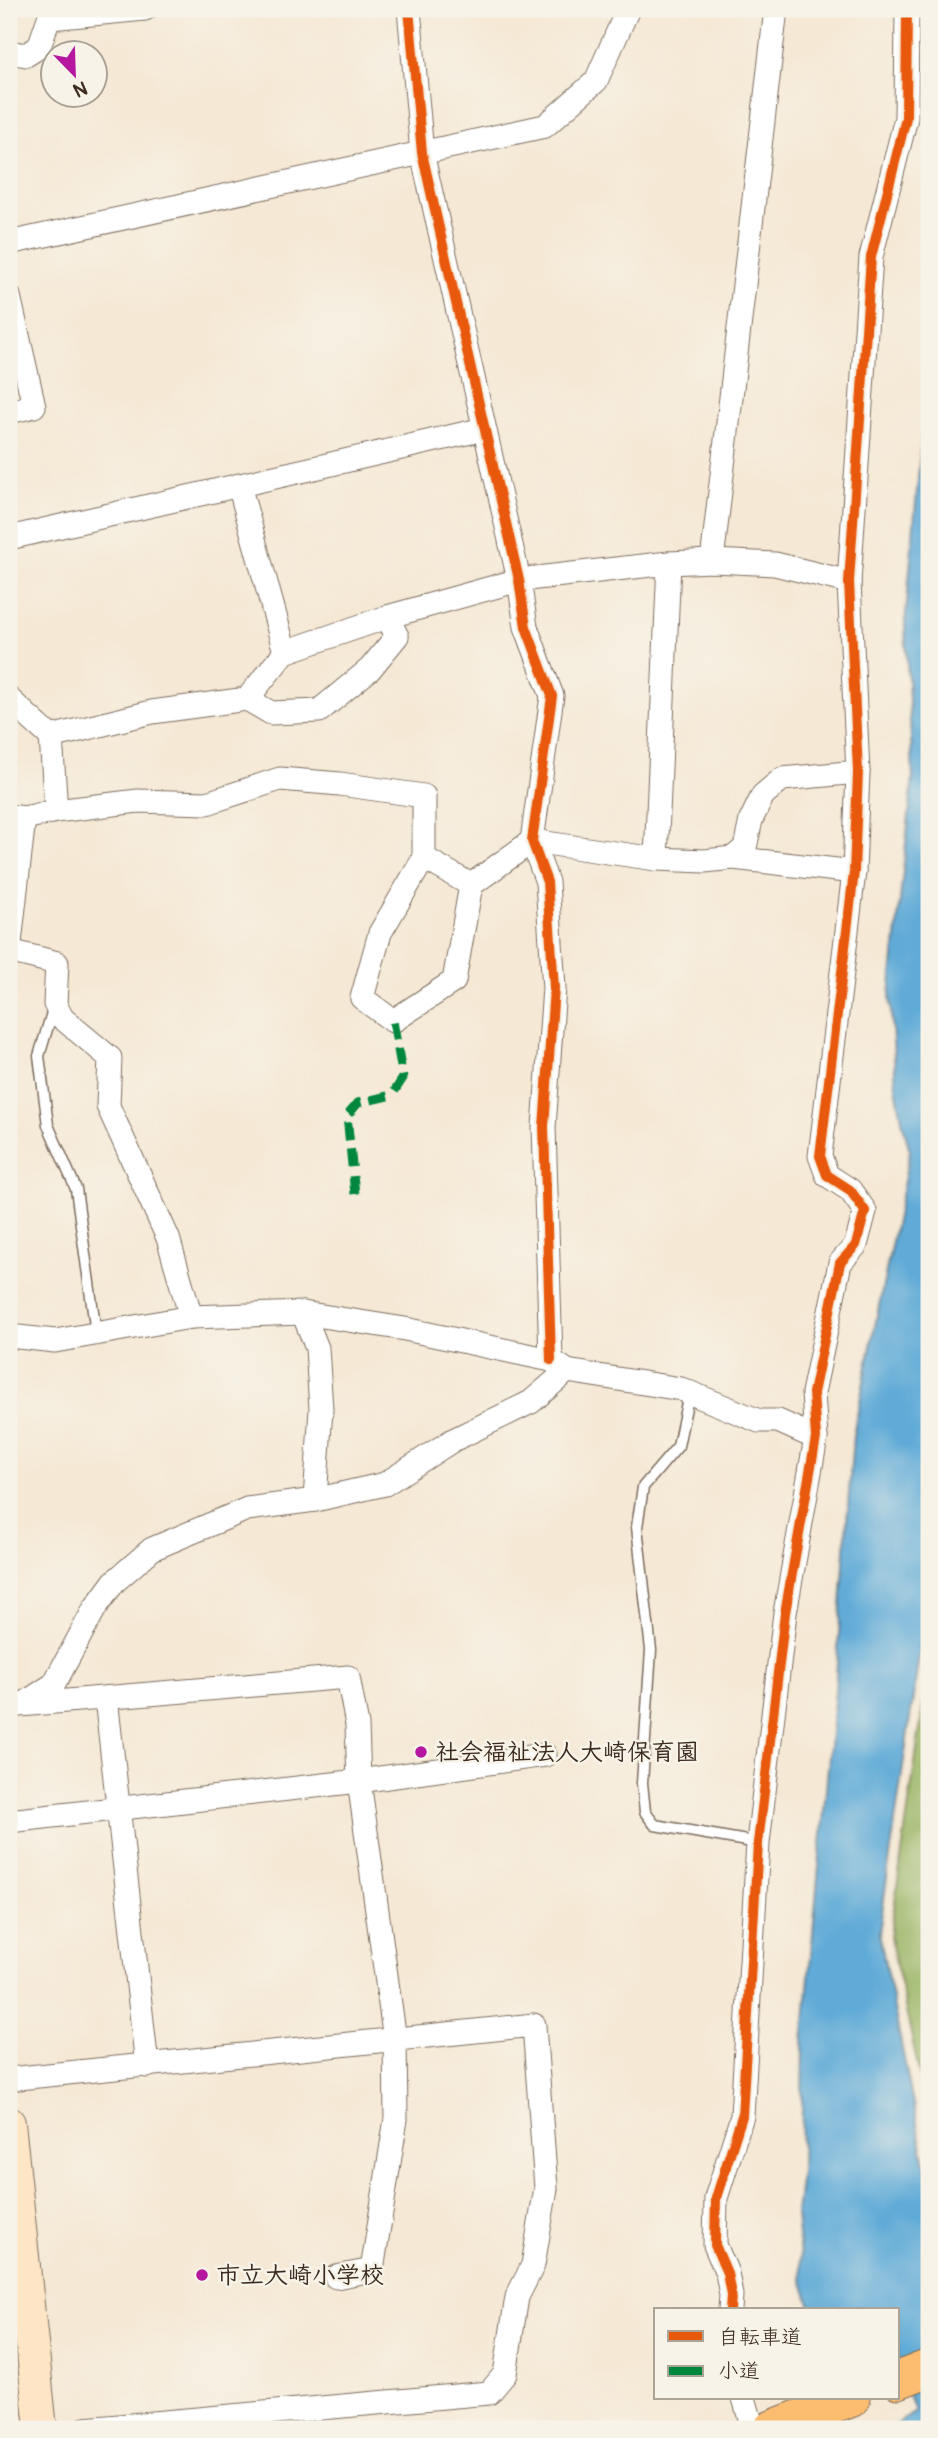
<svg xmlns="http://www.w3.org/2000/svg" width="938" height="2438" font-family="Pangolin,'Klee One',sans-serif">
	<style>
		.forest { fill: #9bb667; stroke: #6b7042; stroke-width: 2 }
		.water { fill: #5faad7; stroke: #4d6a7a; stroke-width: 2 }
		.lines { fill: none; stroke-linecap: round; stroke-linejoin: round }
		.lane-casing { stroke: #7c6c5e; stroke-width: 13 }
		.street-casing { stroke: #7c6c5e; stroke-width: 25 }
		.secondary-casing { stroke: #7c6c5e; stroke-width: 34 }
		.primary-casing { stroke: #7c6c5e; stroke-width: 39 }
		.lane { stroke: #fff; stroke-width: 10 }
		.street { stroke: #fff; stroke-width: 23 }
		.secondary { stroke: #fee5c5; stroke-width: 32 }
		.primary { stroke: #fcbd6f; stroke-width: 37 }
		.quiet { stroke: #00873e; stroke-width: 9; stroke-dasharray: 18 9; stroke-linecap: butt }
		.cycleway-casing { stroke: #f7f3e8; stroke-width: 15 }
		.cycleway { stroke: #e8590c; stroke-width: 10 }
		.poi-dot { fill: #b5179e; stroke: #f7f3e8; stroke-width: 2.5 }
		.labels { text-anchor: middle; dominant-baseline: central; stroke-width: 5; stroke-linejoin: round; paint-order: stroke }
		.poi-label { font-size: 24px; font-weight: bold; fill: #3b2a1e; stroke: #f7f3e8; text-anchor: start }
	</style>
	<rect width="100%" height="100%" fill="#f7f3e8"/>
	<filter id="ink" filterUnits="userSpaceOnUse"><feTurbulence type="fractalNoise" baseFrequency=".0143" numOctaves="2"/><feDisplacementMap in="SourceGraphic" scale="14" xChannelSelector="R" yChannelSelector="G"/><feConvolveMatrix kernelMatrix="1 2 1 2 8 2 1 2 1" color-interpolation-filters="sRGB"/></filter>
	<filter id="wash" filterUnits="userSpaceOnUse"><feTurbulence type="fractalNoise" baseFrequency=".00686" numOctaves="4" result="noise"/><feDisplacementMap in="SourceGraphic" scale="28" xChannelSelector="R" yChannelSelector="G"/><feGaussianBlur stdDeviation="1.57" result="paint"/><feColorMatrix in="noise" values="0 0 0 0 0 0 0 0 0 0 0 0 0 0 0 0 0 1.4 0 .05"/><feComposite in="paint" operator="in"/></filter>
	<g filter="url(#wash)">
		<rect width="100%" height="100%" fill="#f5e8d4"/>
		<path class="forest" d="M929,1665V2118L890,1936Z"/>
		<path class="water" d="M929,357V1587L879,1933L929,2184V2327L924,2330L929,2346V2429H890L915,2412L898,2364V2310H812L802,2279L796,2214L801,2172L803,2043L835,1690L853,1436L910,1151L902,1120L896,1087L890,995L913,777L905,624Z"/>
	</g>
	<g filter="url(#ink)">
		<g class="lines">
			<defs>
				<g id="lane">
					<path d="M54,1006L39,1056L48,1125L76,1189L96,1333"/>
					<path d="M689,1393L678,1446L643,1487L637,1527L651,1650L642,1783L645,1812L655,1825L758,1843"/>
				</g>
				<g id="street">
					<path d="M409,9L422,153L519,580L526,627L552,696L532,841L547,882L554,988L544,1127L551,1360"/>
					<path d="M50,18L145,9"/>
					<path d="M9,52L26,55L39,47L52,9"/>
					<path d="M9,243L545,126L596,81L628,9"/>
					<path d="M9,296L34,406L9,412"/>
					<path d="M239,485L285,652"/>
					<path d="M9,538L484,429"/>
					<path d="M712,561L776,9"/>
					<path d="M9,699L51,737L56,811L24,818L9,816"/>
					<path d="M247,699L271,713L319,711L370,669L397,636L387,617"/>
					<path d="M51,737L152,712L247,699L285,652L387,617L519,580L669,563L712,561L775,564L849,582"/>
					<path d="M56,811L138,801L207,803L280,779L340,784L424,796V858L380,933L362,998L393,1021L454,981L471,885L532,841L656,859L705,861L733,858L745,848L751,820L763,795L782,779L858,772"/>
					<path d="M424,858L471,885"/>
					<path d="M733,858L854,872"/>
					<path d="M656,859L669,563"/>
					<path d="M9,951L57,963L55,1004L62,1018L110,1058L108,1106L168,1238L191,1317"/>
					<path d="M9,952L24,818"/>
					<path d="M303,1313L317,1348L321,1409L315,1500"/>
					<path d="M9,1336L55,1341L191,1317L303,1313L405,1329L551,1360L567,1371L681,1389L759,1421H778L816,1438"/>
					<path d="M106,1698L147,2066"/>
					<path d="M25,1703L54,1684L95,1608L114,1582L152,1549L247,1509L315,1500L385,1484L453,1440L531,1402L567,1371"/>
					<path d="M20,1705L348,1677L357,1725L359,1781L395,2040L396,2119L372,2270L336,2277"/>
					<path d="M9,1821L359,1781L545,1755"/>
					<path d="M9,2079L534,2025L546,2188L533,2265L517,2297L505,2374L489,2393L85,2429"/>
					<path d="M730,2310L731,2295L727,2273L715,2245L716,2198L742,2116L758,1843L785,1613L816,1438L813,1393L840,1263L856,1245L865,1211L850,1190L827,1175L820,1156L854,872L858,772L849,582L871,257L906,118L907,9"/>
					<path d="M744,2398L753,2429"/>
				</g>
				<path id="secondary" d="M9,2123L41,2429"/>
				<g id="primary">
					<path d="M898,2380L929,2368"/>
					<path d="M772,2429L852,2398"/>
				</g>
			</defs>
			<use href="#lane" class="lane-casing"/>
			<use href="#street" class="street-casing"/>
			<use href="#secondary" class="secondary-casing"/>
			<use href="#primary" class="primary-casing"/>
			<use href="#lane" class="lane"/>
			<use href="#street" class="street"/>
			<use href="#secondary" class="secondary"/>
			<use href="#primary" class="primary"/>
			<path class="quiet" d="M355,1194L347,1116L358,1103L392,1095L403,1078L393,1021"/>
			<defs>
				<g id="cycleway">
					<path d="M409,9L422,153L519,580L526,627L552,696L532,841L547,882L554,988L544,1127L551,1360"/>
					<path d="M730,2310L731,2295L727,2273L715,2245L716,2198L742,2116L758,1843L785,1613L816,1438L813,1393L840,1263L856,1245L865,1211L850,1190L827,1175L820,1156L854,872L858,772L849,582L871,257L906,118L907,9"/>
				</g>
			</defs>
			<use href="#cycleway" class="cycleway-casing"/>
			<use href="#cycleway" class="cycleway"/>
		</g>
	</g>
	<g class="poi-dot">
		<circle cx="421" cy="1752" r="7"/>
		<circle cx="202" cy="2275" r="7"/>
	</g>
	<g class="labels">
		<g class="poi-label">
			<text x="435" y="1752">社会福祉法人大崎保育園</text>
			<text x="216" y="2275">市立大崎小学校</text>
		</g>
	</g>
	<rect width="938" height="2438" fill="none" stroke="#f7f3e8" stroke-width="35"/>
	<rect x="654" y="2308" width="245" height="91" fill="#f7f3e8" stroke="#aca397" stroke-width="2"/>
	<rect x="668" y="2331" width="35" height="10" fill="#e8590c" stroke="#aca397" stroke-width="2"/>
	<text x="718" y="2344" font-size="21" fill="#3b2a1e">自転車道</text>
	<rect x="668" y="2366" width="35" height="10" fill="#00873e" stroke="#aca397" stroke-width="2"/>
	<text x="718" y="2378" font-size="21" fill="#3b2a1e">小道</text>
	<g transform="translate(74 74) rotate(157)"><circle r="33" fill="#f7f3e8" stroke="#aca397" stroke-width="2"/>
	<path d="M0-5L12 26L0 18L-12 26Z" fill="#b5179e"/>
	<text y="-10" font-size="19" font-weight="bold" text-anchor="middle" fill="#3b2a1e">N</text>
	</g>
</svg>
